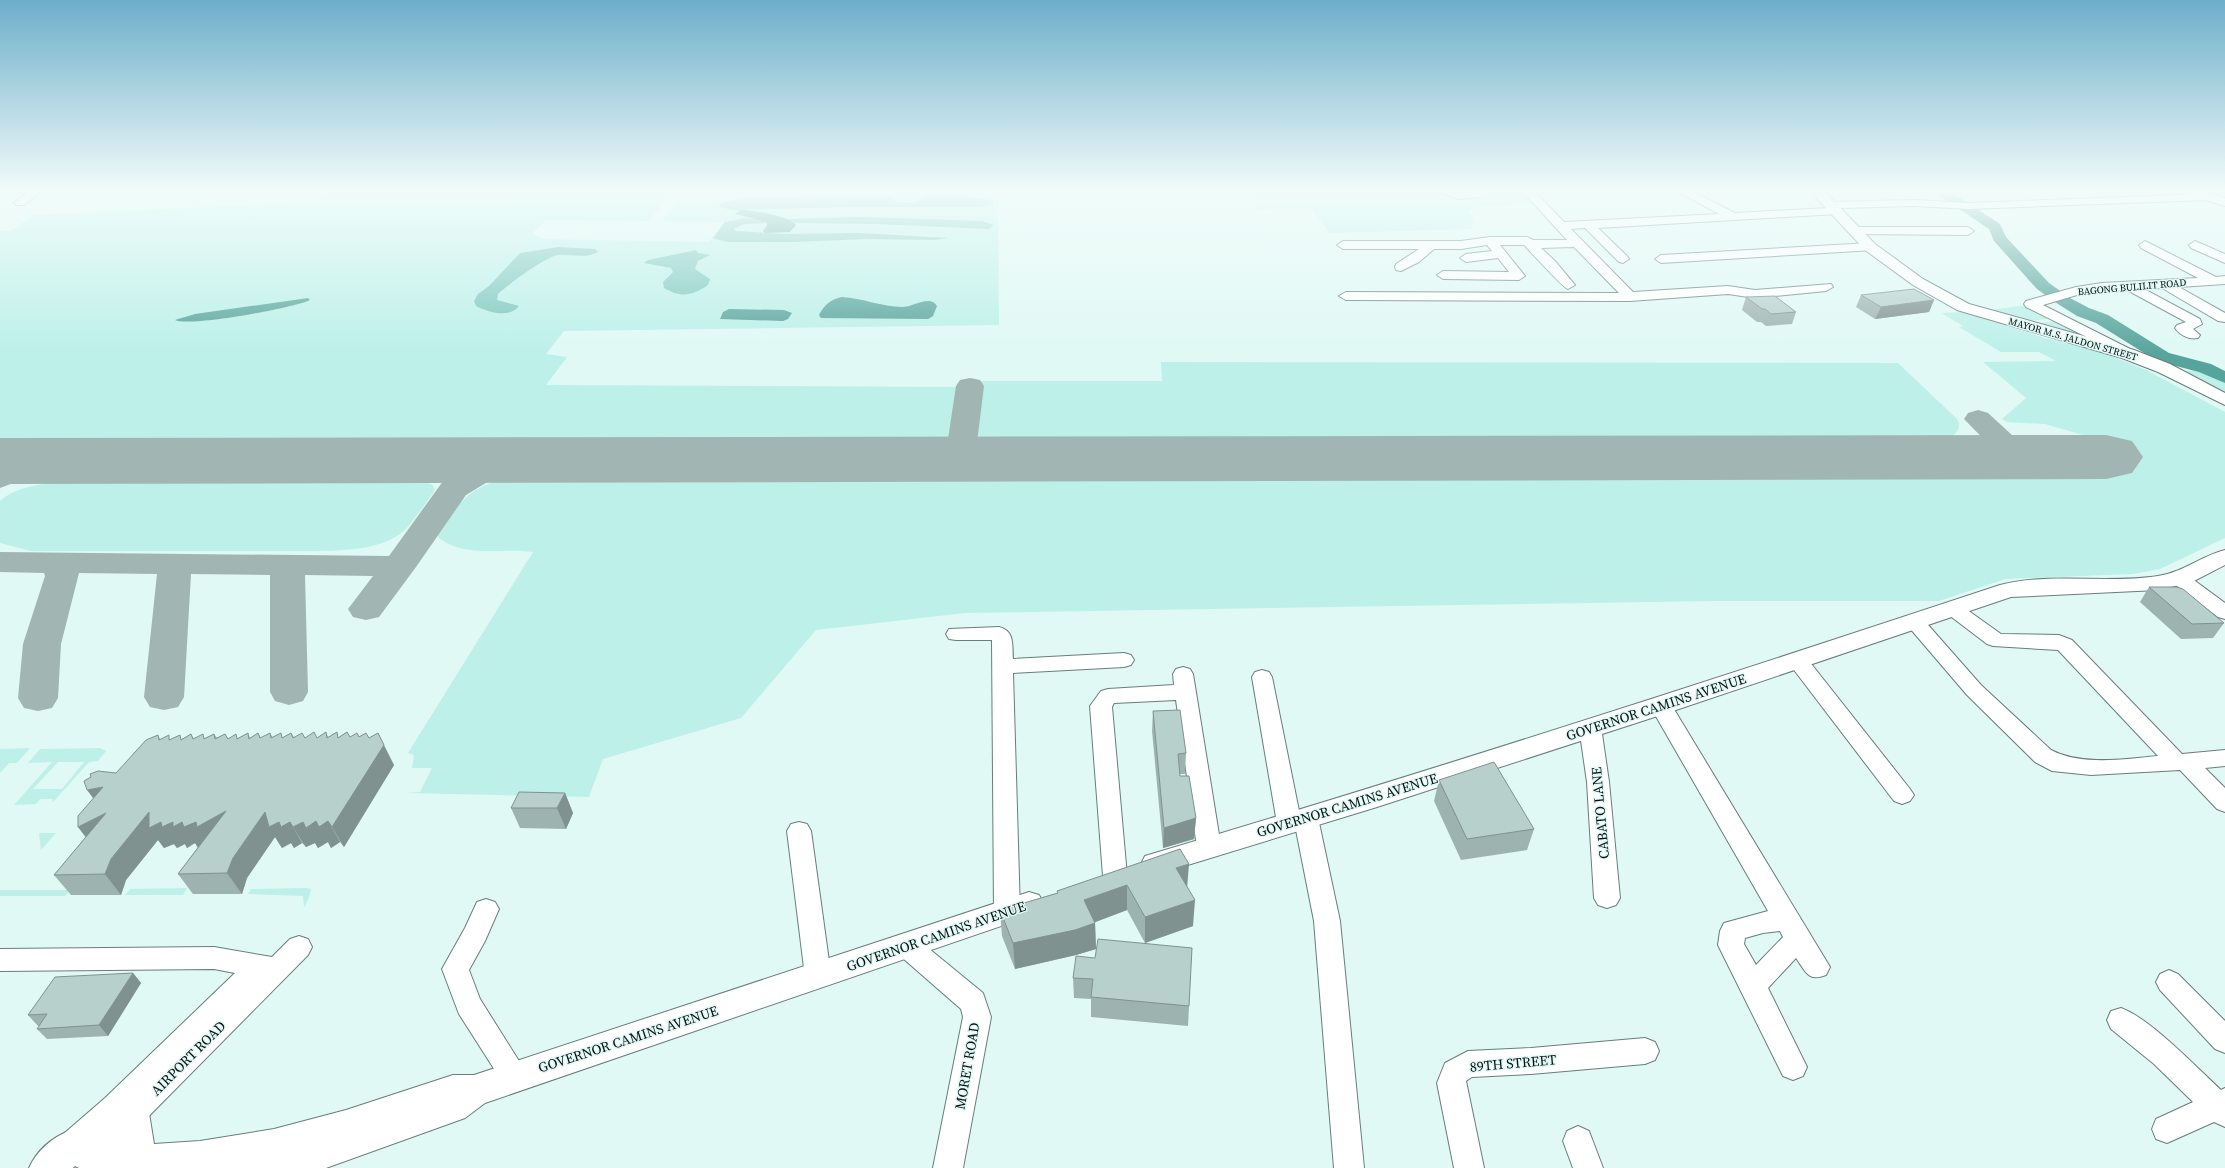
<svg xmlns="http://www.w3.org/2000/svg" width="2225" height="1168" font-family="'Source Serif 4',serif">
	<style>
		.green { fill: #bcf0e9; fill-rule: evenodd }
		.forest { fill: #79c6bd }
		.water { fill: #57a49c }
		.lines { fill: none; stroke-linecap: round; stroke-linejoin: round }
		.river { fill: #57a49c; fill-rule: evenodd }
		.taxiway { fill: #a1b5b2; fill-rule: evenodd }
		.runway { fill: #a1b5b2; fill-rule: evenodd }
		.minor-casing { stroke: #677e7b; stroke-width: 2 }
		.major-casing { stroke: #677e7b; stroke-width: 2 }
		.minor { fill: #fff; fill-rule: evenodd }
		.major { fill: #fff; fill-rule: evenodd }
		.wall { fill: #9db3af }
		.shaded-wall { fill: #80928f }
		.building { fill: #b7d0cc; stroke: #80928f }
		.labels { text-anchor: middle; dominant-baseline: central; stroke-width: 3; stroke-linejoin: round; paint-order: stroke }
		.far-street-label { font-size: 10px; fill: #091110; stroke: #e0f9f5 }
		.near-street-label { font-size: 14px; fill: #091110; stroke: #e0f9f5 }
	</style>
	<rect width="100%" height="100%" fill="#e0f9f5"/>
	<g class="green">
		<path d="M329,190H768V192L670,195L649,221L546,220L532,233L542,239L709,242L724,222L662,221L679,200L998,190L999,325L564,331L546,354L567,357L546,385L956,387L961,392L955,431L948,437L941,440L0,441V231H11L34,215L317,202Z"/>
		<path d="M1254,190H1432L1458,196H1479L1480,190H1519L1533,204L1477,207L1467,211L1474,220L1471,229L1329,233L1312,208L1257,209Z"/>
		<path d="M2027,305L2054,318L2023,322L1982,311Z"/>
		<path d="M1961,312L2045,338L2101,352L2146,370L2225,412V538L2160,569L2133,574L2005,579L1939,601H1713L965,613L816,630L741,718L603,759L589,797L405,793L420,792L432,768H412L414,755L408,753L533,552C502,547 466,559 439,538L437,534C459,506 465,489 501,480L2131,474L2090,437L2045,424L2007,422L2002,419L2026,398L1983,362L2056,361L2039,352H2001L1959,327L1963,326L1941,313Z"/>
		<path d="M2060,321L2105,344L2028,324Z"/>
		<path d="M1161,362L1898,363L1957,419C1962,427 1957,433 1950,438L985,440L972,433L981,381H1162Z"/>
		<path d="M2202,369L2225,381V397L2177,373Z"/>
		<path d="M421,480L432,485L435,489L433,493C424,505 411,526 400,534C377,550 346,550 319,551H31L0,543V501C17,486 43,484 65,481Z"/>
		<path d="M30,748L17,763H9L0,773V749Z"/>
		<path d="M100,748L106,751L98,761L89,762L54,801L52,802L53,799H40L36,804L14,805L52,762L28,763L40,749ZM58,762H84L62,789H33Z"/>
		<path d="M39,833H56L41,850Z"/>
		<path d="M187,888L183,895H125L130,889Z"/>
		<path d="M306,888L311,889L309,898L304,907L303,896L248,894L251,889Z"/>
		<path d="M0,890H70L65,896H0Z"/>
	</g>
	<g class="forest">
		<path d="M942,193H967L969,195L968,198L987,199L993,201V204L981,207H853L732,210L719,207L720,204L741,198L889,194L895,201C909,205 918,203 928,194Z"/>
		<path d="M861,217L982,221L994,225L989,229L876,224L796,223L787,219Z"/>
		<path d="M745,218L758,219L768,223L744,224L734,229L736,231L782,234L860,233L949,238L935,240L865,239L796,242H727L713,238L725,222Z"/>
		<path d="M558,247L595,249L598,252C585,259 572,254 558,255C547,256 507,285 498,294L497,300L519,306C509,319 488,312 476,306L474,301L478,294L489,286L520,253Z"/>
		<path d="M696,250L698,253L710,255L698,261L695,269L710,279L708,285C692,296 681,298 664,288L663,282L673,272L671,268L644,263L648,260Z"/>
	</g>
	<g class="water">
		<path d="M741,210C750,209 792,217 796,225L790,232L765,233L763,231L767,226V222L735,214Z"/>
		<path d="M842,297C862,298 882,307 902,307C913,307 930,294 937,306L933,316L928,319L821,318L819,315C824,305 831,299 842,297Z"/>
		<path d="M308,298L310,300C294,308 189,327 175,320L195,314Z"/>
		<path d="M729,309L784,310L792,313L788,319L783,321L720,319L723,312Z"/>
	</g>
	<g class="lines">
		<path class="river" d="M1931,190H1948L2000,224L2006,237L2049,283L2070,298L2089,308L2108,315L2169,353L2211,364L2225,371V383L2199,372L2157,361L2096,323L2077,316L2058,304L2037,289L1994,241L1989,229Z"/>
		<g class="taxiway">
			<path d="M970,378L980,380L984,386L975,459L971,465L960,468L949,465L945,459L956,386L960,380Z"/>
			<path d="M1978,410L1988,413L2025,447C2047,439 2081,427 2101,445C2105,449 2108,456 2111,461L2104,473L2083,476L2034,464L2018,466L2007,463L1964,419L1968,413ZM2067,454H2073L2077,456Z"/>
			<path d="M443,451L454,454L472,464L522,451L533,454L537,460L533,466L499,475L466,495L416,567L379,617L366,620L353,617L348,609L373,576L305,575L308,692L303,701L289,705L275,701L270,692V575L191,574L184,697L178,707L164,710L150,707L144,697L157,574L79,573L61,644L58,698L52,708L38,711L24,708L18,698L23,644L45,576L44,573L0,572V552L389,556L446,477V473L432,466L428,460L432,454Z"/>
			<path d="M53,452L64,455L68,461L64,467L42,472L0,488V468L22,458Z"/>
		</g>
		<path class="runway" d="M2106,435L2132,441L2143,457L2132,473L2106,479L0,484V438Z"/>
		<defs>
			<g id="minor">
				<path d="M30,190H43L24,205H16L14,203Z"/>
				<path d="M1433,190L1460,193L1484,190L1481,197L1460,199Z"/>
				<path d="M1521,190H1533L1564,222L1719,214L1675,190H1690L1735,213L1829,208L1825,205L1831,202L1914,200L1969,203L2207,194L2213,197L2207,200L1969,209L1914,206L1840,208L1843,211L1837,214L1598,228L1627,256L1629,259L1623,263L1619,262L1585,228L1571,229L1633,292L1728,286L1755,290L1831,284L1833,287L1826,291L1755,298L1728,294L1630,301L1346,300L1339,296L1346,292L1619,293L1574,247L1541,248L1555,261L1575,285L1568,289C1563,288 1531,252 1524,245H1500L1525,276L1519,280L1443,279L1437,275L1443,271L1509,272L1498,258L1466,262L1460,258L1466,254L1492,251L1487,245L1461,249H1434L1419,262L1401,271L1396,270L1395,267L1396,264L1419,249H1343L1337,245L1343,241H1461L1490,237H1527L1533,240H1567Z"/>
				<path d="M1855,227H1968L1974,231L1968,235L1851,234L1849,231Z"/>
				<path d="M2145,241L2216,277L2225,276V284L2179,287L2225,313V322L2218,321L2162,288L2144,289L2200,319L2202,324L2193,329L2200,335L2198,338C2189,340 2180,335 2175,328L2177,325L2186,322L2127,290L2077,295L2043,305L2132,350L2134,353L2127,357L2026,307L2024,304L2026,301L2076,287L2102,283L2198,278L2141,248L2139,245Z"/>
				<path d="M2195,241L2225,254V263L2191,248L2189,245Z"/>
				<path d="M1870,243L1874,244L1876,247L1874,250L1661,263L1655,259L1661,255Z"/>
				<path d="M2180,573L2187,575L2225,603V619L2218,617L2173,583L2171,579L2173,575Z"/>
				<path d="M1952,602L1959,604L2001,634L2059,635L2072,640L2182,754L2225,750V766L2205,768L2225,788V812L2217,809L2180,770L2091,775L2052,771L2035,762L1967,695L1908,626L1905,622L1908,618L1915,616L1922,618L1981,685L2051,750C2081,766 2125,759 2158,756L2058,650L1993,646L1987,644L1945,612L1942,608L1945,604Z"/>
				<path d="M999,627C1015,631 1012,645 1013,659L1124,653L1131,655L1134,660L1131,665L1124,667L1013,673L1020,912L1016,919L1007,923L998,919L994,912L992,640H956L949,639L946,634L949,629Z"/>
				<path d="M1798,654L1805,656L1910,789L1914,795L1910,801L1902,804L1894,801L1791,666L1788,661L1791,656Z"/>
				<path d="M1183,667L1190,669L1193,674L1221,847L1218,854L1209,856L1200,854L1197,847L1176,700L1114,703L1112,707L1127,876L1124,883L1115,886L1106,883L1103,876L1090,706L1101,691L1108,689L1174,685L1173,674L1176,669Z"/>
				<path d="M1262,670L1269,672L1272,677L1299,811L1306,809L1314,812L1318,818L1340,921L1364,1168H1334L1314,921L1296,830L1289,832L1281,829L1277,823L1252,677L1255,672Z"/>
				<path d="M1661,699L1669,701L1830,967L1826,975C1808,982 1806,972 1796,958L1768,988L1807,1067L1803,1076L1793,1080L1783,1076L1718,945L1720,931L1724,923L1768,911L1650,706L1653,701ZM1780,931L1783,937L1756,965L1744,944L1745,938L1763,933Z"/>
				<path d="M1590,719L1598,722L1601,727L1609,782L1620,898L1616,905L1607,908L1598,905L1594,898L1587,782L1579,727L1582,722Z"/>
				<path d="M799,822L807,824L811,831L831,976L827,984L818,988L809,984L805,976L787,831L791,824Z"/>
				<path d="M486,899L495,902L499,909L485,941L469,970L480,999L529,1077L525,1086L515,1090L505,1086L459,1014L442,969L465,928L477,902Z"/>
				<path d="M907,935L916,938L983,993L991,1017L963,1168H933L963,1017L961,1009L898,954L894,946L898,938Z"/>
				<path d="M299,936L308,939L312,947L308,955L142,1123L97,1165L91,1168L75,1165L73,1161L60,1157L56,1147L60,1137L105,1098L235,973L214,969L0,971V949L214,947L272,957L290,939Z"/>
				<path d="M2169,970L2178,974L2225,1021V1053L2215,1049L2160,990L2156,982L2160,974Z"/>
				<path d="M2121,1008C2151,1019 2196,1067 2221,1090L2225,1088V1127L2214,1122L2167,1143L2156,1139L2152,1129L2156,1119L2193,1102L2154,1064L2111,1029L2107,1020L2111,1011Z"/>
				<path d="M1645,1038L1655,1042L1659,1051L1655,1060L1645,1064L1531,1074L1472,1077L1466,1081L1484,1168H1454L1437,1083L1445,1063L1468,1051L1531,1048Z"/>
				<path d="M1578,1126L1589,1131L1603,1168H1573L1563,1141L1567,1131Z"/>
			</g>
			<g id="major">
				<path d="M1809,190H1823L1875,244L1923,279L1969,304L2134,350L2170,364L2225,393V405L2158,372L2122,358L1957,310L1913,285L1865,250Z"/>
				<path d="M2181,190H2202L2225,198V206L2182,193Z"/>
				<path d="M2225,550V565L2192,582L2158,590L2011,597L1670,712L1377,807L1155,875L1145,872L1141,864L1145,856L1155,853C1438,769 1719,678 2000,585C2051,572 2106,584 2158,576C2184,572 2201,556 2225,550Z"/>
				<path d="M1029,892L1039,895L1044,904L1039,913L485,1103L465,1118L326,1168H79L75,1166L73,1168H29C37,1150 53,1137 71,1130L93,1138L119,1143L115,1113L120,1102L132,1097L144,1102L149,1113L154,1144L200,1141L274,1129L346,1110L453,1075H474Z"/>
			</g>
		</defs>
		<use href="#minor" class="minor-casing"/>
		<use href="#major" class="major-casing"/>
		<use href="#minor" class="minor"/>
		<use href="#major" class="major"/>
	</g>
	<g class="wall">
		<path d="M1861,295L1934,300L1929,312L1875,319L1856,307Z"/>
		<path d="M1746,297L1796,312L1792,324L1766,326L1761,322H1757L1742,310Z"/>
		<path d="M2149,587L2224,623L2213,638L2181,639L2140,602Z"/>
		<path d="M1153,711L1186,753L1185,774H1180V776L1196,818L1194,839L1163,848L1152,731Z"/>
		<path d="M326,732L328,737H339L347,732L350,737L369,738L394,765L344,847L340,842L331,848L328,842L318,848L315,843L306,847L302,843L294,848L291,843L282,848L275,837L247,878L242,894H193L178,874L198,847L195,843L187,848L185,844L177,848L174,844L164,848L158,840L126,880L121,895H71L54,875L86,837L78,827L116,773L158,735L160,739H182L191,734L194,739L205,738L214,734L217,738L225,734L228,739L239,738L248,733L250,738L258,733L261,738L270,733L273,738L284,737L291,733L294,737L317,738Z"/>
		<path d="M1439,780L1534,829L1527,850L1461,860L1434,801Z"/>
		<path d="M565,793L573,813L566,829L520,828L511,808Z"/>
		<path d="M1180,849L1187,888L1193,926L1145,943L1127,910L1095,922L1096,949L1076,955L1015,969L1002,936L1000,910L1057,893V891Z"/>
		<path d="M1192,948L1188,1026L1091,1017V999L1074,998L1073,978L1095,958Z"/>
		<path d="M133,973L141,983L108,1036L47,1039L37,1029L40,1025L38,1026L28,1015Z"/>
	</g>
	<g class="shaded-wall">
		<path d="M1934,300L1929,312L1875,319L1881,307Z"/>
		<path d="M378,733L394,765L344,847L332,827Z"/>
		<path d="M103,787L102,810L87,790Z"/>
		<path d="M565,793L573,813L566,829L557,808Z"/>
		<path d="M226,811L198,848L195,843L187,848L185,844L177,848L174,844L164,848L158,840L126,880L121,895L105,874L111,859L149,812L161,822H182Z"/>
		<path d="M265,812L279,822H290L302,843L294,848L291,843L282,848L275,837L247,878L242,894L227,873L233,858Z"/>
		<path d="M106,813L94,848L78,827Z"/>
		<path d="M1196,818L1194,839L1163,848L1164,828Z"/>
		<path d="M328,821L340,842L331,848L328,842L318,848L315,843L306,847L293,827L303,822Z"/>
		<path d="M1189,864L1187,889L1176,868Z"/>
		<path d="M1127,885V910L1085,926L1084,900Z"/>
		<path d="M1195,900L1193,926L1145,943V917Z"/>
		<path d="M1095,923L1096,949L1076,955L1015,969L1013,943Z"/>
		<path d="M133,973L141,983L108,1036L99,1025Z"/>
	</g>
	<g class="building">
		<path d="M1914,289L1934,300L1881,307L1861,295Z"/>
		<path d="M1775,296L1796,312L1771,314L1765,309H1762L1746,297Z"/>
		<path d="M2149,587H2177L2183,589L2224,623L2192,624Z"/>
		<path d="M1180,710L1186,753L1178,754L1180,776H1189L1196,818L1164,828L1153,711Z"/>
		<path d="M314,732L317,738L326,732L327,738L337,732L338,738L347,732L350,737L357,733L359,737L366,733L369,738L378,733L384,745L332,827L328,821L319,827L316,821L306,828L303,822L293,827L290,822L281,827L279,822L269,827L265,812L233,858L227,873L178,874L226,811L197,827L196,822L184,827L182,822L173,827V822L162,827L161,822L149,828V812L111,859L105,874L54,875L106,813L78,827V816L103,787L87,790L84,781L91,777L90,774L98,771L116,773L146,740L158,735L159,740L169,735V740L180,735L181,740L191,734L193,739L203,734L204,739L214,734L215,739L225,734L228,739L236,734L237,739L248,733L249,739L258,733L260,738L270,733L271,738L281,733L282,738L291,733L293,738L302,733L305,738Z"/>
		<path d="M1494,762L1534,829L1467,839L1439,780Z"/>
		<path d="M519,792L565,793L557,808H511Z"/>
		<path d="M1180,849L1189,864L1176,868L1195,900L1145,917L1127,885L1084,900L1095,923L1075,930L1013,943L1000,910L1058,893L1057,891Z"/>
		<path d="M1098,939L1192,948L1189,1006L1091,997L1093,979L1073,978L1076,956L1095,958Z"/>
		<path d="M133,973L99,1025L37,1029L47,1014L28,1015L55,977Z"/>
	</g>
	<linearGradient id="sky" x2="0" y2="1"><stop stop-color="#6eaeca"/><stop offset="0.54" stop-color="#f1fcfa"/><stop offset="1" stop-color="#f1fcfa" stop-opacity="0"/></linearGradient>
	<rect width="2225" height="354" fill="url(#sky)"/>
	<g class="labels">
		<g class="far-street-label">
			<text transform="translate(2132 287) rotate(-5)">BAGONG BULILIT ROAD</text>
			<text transform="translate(2073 339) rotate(16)">MAYOR M.S. JALDON STREET</text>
		</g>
		<g class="near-street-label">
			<text transform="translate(1656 707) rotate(-18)">GOVERNOR CAMINS AVENUE</text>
			<text transform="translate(1347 805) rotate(-17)">GOVERNOR CAMINS AVENUE</text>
			<text transform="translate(1600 813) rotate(-95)">CABATO LANE</text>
			<text transform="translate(936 936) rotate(-19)">GOVERNOR CAMINS AVENUE</text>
			<text transform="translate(628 1039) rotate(-18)">GOVERNOR CAMINS AVENUE</text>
			<text transform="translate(188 1058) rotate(-45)">AIRPORT ROAD</text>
			<text transform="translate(1513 1063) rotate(-5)">89TH STREET</text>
			<text transform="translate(967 1066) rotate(-80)">MORET ROAD</text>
		</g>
	</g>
</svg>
